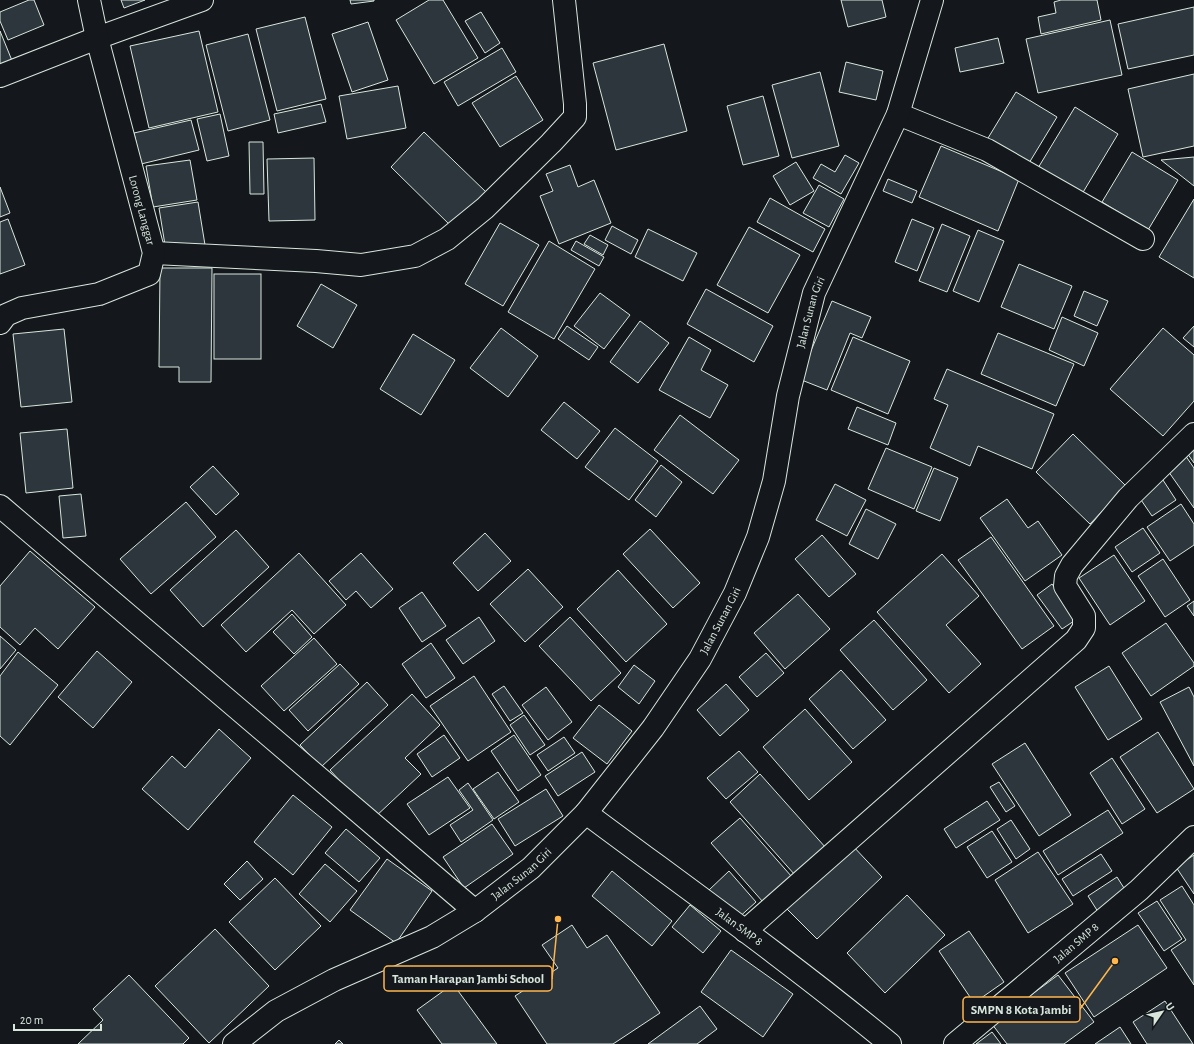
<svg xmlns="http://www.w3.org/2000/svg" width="1194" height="1044" font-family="'Alegreya Sans',sans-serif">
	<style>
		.building { fill: #2c363c; stroke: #d8e6dc }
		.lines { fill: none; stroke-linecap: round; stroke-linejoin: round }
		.minor-casing { stroke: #d8e6dc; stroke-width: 24 }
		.tertiary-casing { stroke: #d8e6dc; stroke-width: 24 }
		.minor { stroke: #14181c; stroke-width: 22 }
		.tertiary { stroke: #14181c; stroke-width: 22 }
		.labels { text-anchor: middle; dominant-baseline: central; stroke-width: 3; stroke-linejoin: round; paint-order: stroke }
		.street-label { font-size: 12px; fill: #d8e6dc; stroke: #14181c }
		.leader { fill: none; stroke: #ffb74d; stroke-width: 1.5 }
		.callout-dot { fill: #ffb74d; stroke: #14181c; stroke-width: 1.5 }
		.callout { fill: #14181c; stroke: #ffb74d; stroke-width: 1.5 }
		.callout-label { font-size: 13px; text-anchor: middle; font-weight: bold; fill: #d8e6dc }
	</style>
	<rect width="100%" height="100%" fill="#14181c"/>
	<g class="building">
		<path d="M29,0H34L44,25L8,40L0,21V12Z"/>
		<path d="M121,0H145L124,8Z"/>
		<path d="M350,0H374V1L351,4Z"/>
		<path d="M429,0H443L478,58L434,84L396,20Z"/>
		<path d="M841,0H882L886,17L848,27Z"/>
		<path d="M1061,0H1097L1101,20L1041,34L1038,17L1056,13L1054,2Z"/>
		<path d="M1194,7V55L1128,69L1118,24Z"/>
		<path d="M481,12L500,43L485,53L465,21Z"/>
		<path d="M305,17L326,99L277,111L256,29Z"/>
		<path d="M1110,20L1122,75L1038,93L1026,39Z"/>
		<path d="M368,22L388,80L352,92L332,34Z"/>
		<path d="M0,31L15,68L0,74Z"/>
		<path d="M199,31L218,112L149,128L130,46Z"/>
		<path d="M248,34L270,120L228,131L206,45Z"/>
		<path d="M998,38L1004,63L960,72L955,48Z"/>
		<path d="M664,44L687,131L616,150L593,63Z"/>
		<path d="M502,48L516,72L458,106L444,82Z"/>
		<path d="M846,62L883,71L876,100L839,92Z"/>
		<path d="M820,72L839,146L792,158L772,85Z"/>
		<path d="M1194,74V146L1143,157L1128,89Z"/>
		<path d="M516,76L543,120L500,147L472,103Z"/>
		<path d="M398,86L406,128L347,139L339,96Z"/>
		<path d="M1016,92L1057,117L1026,168L985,143Z"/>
		<path d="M763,96L779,156L743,165L727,106Z"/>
		<path d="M321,104L326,122L278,133L274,114Z"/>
		<path d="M1075,107L1118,134L1082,194L1038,168Z"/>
		<path d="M220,114L229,156L207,161L197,119Z"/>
		<path d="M191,120L199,150L141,164L134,133Z"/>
		<path d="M424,132L487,193L453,228L391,167Z"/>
		<path d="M249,142H263L264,194H250Z"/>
		<path d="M941,146L1019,179L998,231L919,197Z"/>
		<path d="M1132,152L1178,180L1148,230L1102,202Z"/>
		<path d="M845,155L859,163L841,194L813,178L821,164L835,172Z"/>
		<path d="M1194,157V186L1161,160Z"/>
		<path d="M314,158L315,220L269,221L267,159Z"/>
		<path d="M190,160L197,200L153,207L146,166Z"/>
		<path d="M796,162L814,191L790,205L773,176Z"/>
		<path d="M570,165L578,187L594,180L611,223L559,244L540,196L553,191L546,174Z"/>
		<path d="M888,179L917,191L912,203L883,191Z"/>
		<path d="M819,185L844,199L829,227L803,213Z"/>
		<path d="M0,187L10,213L0,217Z"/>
		<path d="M770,198L825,229L813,252L757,222Z"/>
		<path d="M1194,199V278L1159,257Z"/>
		<path d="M198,202L205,245L166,251L159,208Z"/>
		<path d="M8,219L25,265L0,274V222Z"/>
		<path d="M912,219L934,228L917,271L895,262Z"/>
		<path d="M500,223L539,245L503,306L465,284Z"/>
		<path d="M942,224L970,236L947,292L919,281Z"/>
		<path d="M612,226L638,240L631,254L605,240Z"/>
		<path d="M749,227L800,255L768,313L717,285Z"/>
		<path d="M648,229L697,253L683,281L635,257Z"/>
		<path d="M978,230L1004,241L979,302L953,291Z"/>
		<path d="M590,235L608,245L603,255L584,244Z"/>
		<path d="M549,241L595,269L554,339L508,312Z"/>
		<path d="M576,241L604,257L599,266L571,250Z"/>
		<path d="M1019,264L1072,286L1054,329L1001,307Z"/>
		<path d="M160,268H212L211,382H179V367H159Z"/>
		<rect x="214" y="274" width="47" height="85"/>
		<path d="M321,284L357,305L333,348L297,326Z"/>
		<path d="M706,289L773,326L754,362L687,324Z"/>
		<path d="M1084,291L1108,301L1097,326L1074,316Z"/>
		<path d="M600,293L630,315L604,349L574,326Z"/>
		<path d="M832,301L871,317L862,338L850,333L827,390L799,379Z"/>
		<path d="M1062,317L1098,333L1084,366L1049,350Z"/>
		<path d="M640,321L669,343L638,383L610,362Z"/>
		<path d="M567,326L598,347L589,360L558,339Z"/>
		<path d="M1194,326V347L1183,338Z"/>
		<path d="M501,328L538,356L508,397L470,368Z"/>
		<path d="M1163,328L1194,355V401L1163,436L1110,389Z"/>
		<path d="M64,329L72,402L21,407L13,334Z"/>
		<path d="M998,333L1074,364L1056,406L981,374Z"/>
		<path d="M413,334L455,360L421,415L380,389Z"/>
		<path d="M689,337L711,350L701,370L728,385L710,418L659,390Z"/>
		<path d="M853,337L910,361L888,414L831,390Z"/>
		<path d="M947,369L1054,414L1032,469L978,446L970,466L930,448L948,405L934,399Z"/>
		<path d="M564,402L600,431L577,459L541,430Z"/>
		<path d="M857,407L896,423L888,445L848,429Z"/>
		<path d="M680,415L739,460L713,494L654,450Z"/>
		<path d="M615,428L658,461L629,500L585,467Z"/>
		<path d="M67,429L73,488L26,493L20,433Z"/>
		<path d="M1073,434L1126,486L1090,524L1036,472Z"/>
		<path d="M886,448L932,467L914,509L868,489Z"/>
		<path d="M1194,448V463L1187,453Z"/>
		<path d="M1185,455L1194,468V508L1166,468Z"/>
		<path d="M661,465L682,482L656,517L635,500Z"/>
		<path d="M213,466L239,494L216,515L190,487Z"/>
		<path d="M934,468L958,478L940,521L916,511Z"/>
		<path d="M1161,477L1176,500L1152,516L1137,494Z"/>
		<path d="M835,484L866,500L847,536L816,520Z"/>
		<path d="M81,494L86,536L63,538L59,496Z"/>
		<path d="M1007,499L1028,528L1038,521L1062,555L1025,581L980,518Z"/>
		<path d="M186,502L216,537L151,594L120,559Z"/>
		<path d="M1181,504L1194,524V545L1170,561L1147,527Z"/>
		<path d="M866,509L896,524L878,559L849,544Z"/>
		<path d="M1143,528L1160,553L1132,572L1115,547Z"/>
		<path d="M650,529L700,583L673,608L623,554Z"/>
		<path d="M236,530L269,567L203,627L170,590Z"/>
		<path d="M485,533L511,561L478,591L453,563Z"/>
		<path d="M822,535L856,574L829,597L795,559Z"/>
		<path d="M991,537L1054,626L1022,649L958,560Z"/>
		<path d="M30,551L95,607L58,649L35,628L20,645L0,627V586Z"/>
		<path d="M299,553L346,605L314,634L292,610L246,652L221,625Z"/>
		<path d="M361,553L393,589L371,608L356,591L346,600L329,581Z"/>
		<path d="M942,554L979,596L946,625L981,664L949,693L877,612Z"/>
		<path d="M1114,555L1145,601L1110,625L1079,578Z"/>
		<path d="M1163,559L1190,600L1165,617L1138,576Z"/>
		<path d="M528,569L563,607L525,642L490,604Z"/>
		<path d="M618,570L667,624L626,662L577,609Z"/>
		<path d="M1052,584L1077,619L1062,629L1037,595Z"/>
		<path d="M422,592L446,626L422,642L399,608Z"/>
		<path d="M798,594L830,629L785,669L754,633Z"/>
		<path d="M1194,601V616L1187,606Z"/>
		<path d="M292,614L312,637L294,654L273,632Z"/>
		<path d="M479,617L495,641L463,664L446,640Z"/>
		<path d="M570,617L621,673L591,701L539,646Z"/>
		<path d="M874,620L927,680L893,710L840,650Z"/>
		<path d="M1166,623L1194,663V666L1151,696L1122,653Z"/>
		<path d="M0,636L16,650L0,669Z"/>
		<path d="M314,638L337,664L284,711L261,686Z"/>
		<path d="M431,643L455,678L426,698L402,664Z"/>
		<path d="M97,651L132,682L93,728L58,697Z"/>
		<path d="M18,652L58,685L10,745L0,736V676Z"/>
		<path d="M766,653L784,673L757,697L739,677Z"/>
		<path d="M340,664L359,684L308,731L289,710Z"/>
		<path d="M634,665L655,681L639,704L618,687Z"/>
		<path d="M1109,666L1142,719L1108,740L1075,687Z"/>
		<path d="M841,670L886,720L853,749L809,699Z"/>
		<path d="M474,676L511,732L468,761L430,706Z"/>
		<path d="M367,682L388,705L321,767L300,745Z"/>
		<path d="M726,684L749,710L720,736L697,710Z"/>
		<path d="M504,686L523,713L510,721L492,694Z"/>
		<path d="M546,687L572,722L548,740L522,705Z"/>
		<path d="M1189,687L1194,697V766L1160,702Z"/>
		<path d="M412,694L440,725L405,758L421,774L374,818L330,770Z"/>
		<path d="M599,705L632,731L607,764L573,738Z"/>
		<path d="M805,709L852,762L809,800L763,747Z"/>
		<path d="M524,715L545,745L530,755L510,725Z"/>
		<path d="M219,729L251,758L188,830L142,789L172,756L185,768Z"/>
		<path d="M1158,732L1194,789L1157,813L1120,757Z"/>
		<path d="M444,735L460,758L432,777L417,754Z"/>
		<path d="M514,735L541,775L518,791L491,751Z"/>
		<path d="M564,737L575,753L548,771L537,755Z"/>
		<path d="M1025,743L1071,815L1039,836L992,764Z"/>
		<path d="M739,751L758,772L726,799L707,778Z"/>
		<path d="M582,752L595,772L558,796L545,776Z"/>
		<path d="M1112,758L1145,809L1122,824L1090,773Z"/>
		<path d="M498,772L519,802L494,819L473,789Z"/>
		<path d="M760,774L826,848L795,875L730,802Z"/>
		<path d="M448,777L470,808L429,835L407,804Z"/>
		<path d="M999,782L1015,806L1006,812L990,787Z"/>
		<path d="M468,783L493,820L461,842L450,825L473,810L459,790Z"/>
		<path d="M546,789L563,816L515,846L498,819Z"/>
		<path d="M293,795L332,827L293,875L254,842Z"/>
		<path d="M987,801L1000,820L956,848L944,829Z"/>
		<path d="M1108,810L1123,833L1058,875L1043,851Z"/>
		<path d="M740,818L792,877L763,902L711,843Z"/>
		<path d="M1011,820L1030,849L1016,859L997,829Z"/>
		<path d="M492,824L513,854L464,888L443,857Z"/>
		<path d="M346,829L380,858L359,882L325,853Z"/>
		<path d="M992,831L1012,862L987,878L967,847Z"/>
		<path d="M851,844L882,877L817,939L785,907Z"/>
		<path d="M1038,852L1073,904L1028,933L995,880Z"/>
		<path d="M1101,854L1112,871L1073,896L1062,879Z"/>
		<path d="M1194,855V894L1176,867Z"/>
		<path d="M387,859L432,891L396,943L350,910Z"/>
		<path d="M247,861L263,879L240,900L224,884Z"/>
		<path d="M325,864L357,891L330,922L299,894Z"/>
		<path d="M612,871L672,921L652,946L592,896Z"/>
		<path d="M729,871L756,902L736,920L709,890Z"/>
		<path d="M1117,877L1129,896L1100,915L1088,896Z"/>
		<path d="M275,878L321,926L275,970L229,922Z"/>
		<path d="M1182,886L1194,905V985L1171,950L1186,940L1160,900Z"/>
		<path d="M907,895L945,935L885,993L847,953Z"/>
		<path d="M1157,901L1182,939L1164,951L1138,913Z"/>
		<path d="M690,905L721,931L703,953L672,927Z"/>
		<path d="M572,925L587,948L607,935L660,1013L613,1044H547L515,996L558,968L542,945Z"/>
		<path d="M1138,925L1167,968L1094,1017L1065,973Z"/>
		<path d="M215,929L269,986L209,1043L155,986Z"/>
		<path d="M969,931L1004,982L974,1003L939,951Z"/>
		<path d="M731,950L793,994L763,1037L701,992Z"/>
		<path d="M129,975L189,1038L183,1044H78L103,1020L93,1009Z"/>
		<path d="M1058,975L1094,1022L1064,1044H1007L992,1024Z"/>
		<path d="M453,984L497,1044H442L417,1010Z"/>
		<path d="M1165,1001L1193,1044H1147L1133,1022Z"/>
		<path d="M700,1006L717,1029L697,1044H648Z"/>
		<path d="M1120,1027L1131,1044H1095Z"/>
		<path d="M992,1032L1001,1044H976Z"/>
		<path d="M339,1040L343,1044H335Z"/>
	</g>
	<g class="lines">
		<defs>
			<g id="minor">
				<path d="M0,76L97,38L202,0"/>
				<path d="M898,114L987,150L1143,239"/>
				<path d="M154,253L316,261L361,265L415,256L447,239L485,208L551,143L575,117V104L564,0"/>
				<path d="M0,323L6,315L22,308L99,294L149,274L154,253L97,38L89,0"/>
				<path d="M0,506L475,911"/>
				<path id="s1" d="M586,813C688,889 792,963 890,1044"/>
				<path d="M745,931L1076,640L1084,628V616L1065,586L1066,576L1072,565L1128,498L1194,434"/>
				<path id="s2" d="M955,1044L1139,890L1194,837"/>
			</g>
			<g id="tertiary">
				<path id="s3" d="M234,1044L276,1011L334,980L432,937L475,911L531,868L586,813L653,728L700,659L735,593L758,537L774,481L788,396L814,293L898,114L932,0"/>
			</g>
		</defs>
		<use href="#minor" class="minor-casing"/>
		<use href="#tertiary" class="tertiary-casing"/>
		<use href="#minor" class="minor"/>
		<use href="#tertiary" class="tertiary"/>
	</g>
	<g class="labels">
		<g class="street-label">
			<text transform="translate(142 210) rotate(75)">Lorong Langgar</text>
			<text stroke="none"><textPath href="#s3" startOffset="983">Jalan Sunan Giri</textPath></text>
			<text stroke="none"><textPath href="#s3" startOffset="660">Jalan Sunan Giri</textPath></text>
			<text stroke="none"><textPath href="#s3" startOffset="336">Jalan Sunan Giri</textPath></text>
			<text stroke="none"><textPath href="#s1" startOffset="191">Jalan SMP 8</textPath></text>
			<text stroke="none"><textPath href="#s2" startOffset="158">Jalan SMP 8</textPath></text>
		</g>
	</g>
	<path class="leader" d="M558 919L552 979M1115 961L1080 1009"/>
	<g class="callout-dot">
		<circle cx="558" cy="919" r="4"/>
		<circle cx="1115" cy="961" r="4"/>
	</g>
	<g class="callout">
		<rect x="384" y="966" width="168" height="25" rx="4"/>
		<rect x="963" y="997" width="117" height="25" rx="4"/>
	</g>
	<g class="callout-label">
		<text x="468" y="983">Taman Harapan Jambi School</text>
		<text x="1021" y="1014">SMPN 8 Kota Jambi</text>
	</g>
	<g transform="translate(1162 1012) rotate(56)" stroke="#14181c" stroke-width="3" paint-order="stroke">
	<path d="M0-3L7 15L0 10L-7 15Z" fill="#d8e6dc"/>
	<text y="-6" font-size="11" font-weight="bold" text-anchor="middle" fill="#d8e6dc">U</text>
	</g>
	<path d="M14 1024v6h87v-6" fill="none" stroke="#d8e6dc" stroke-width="2"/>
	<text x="20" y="1024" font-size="12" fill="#d8e6dc" stroke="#14181c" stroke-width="3" paint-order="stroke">20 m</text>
</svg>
